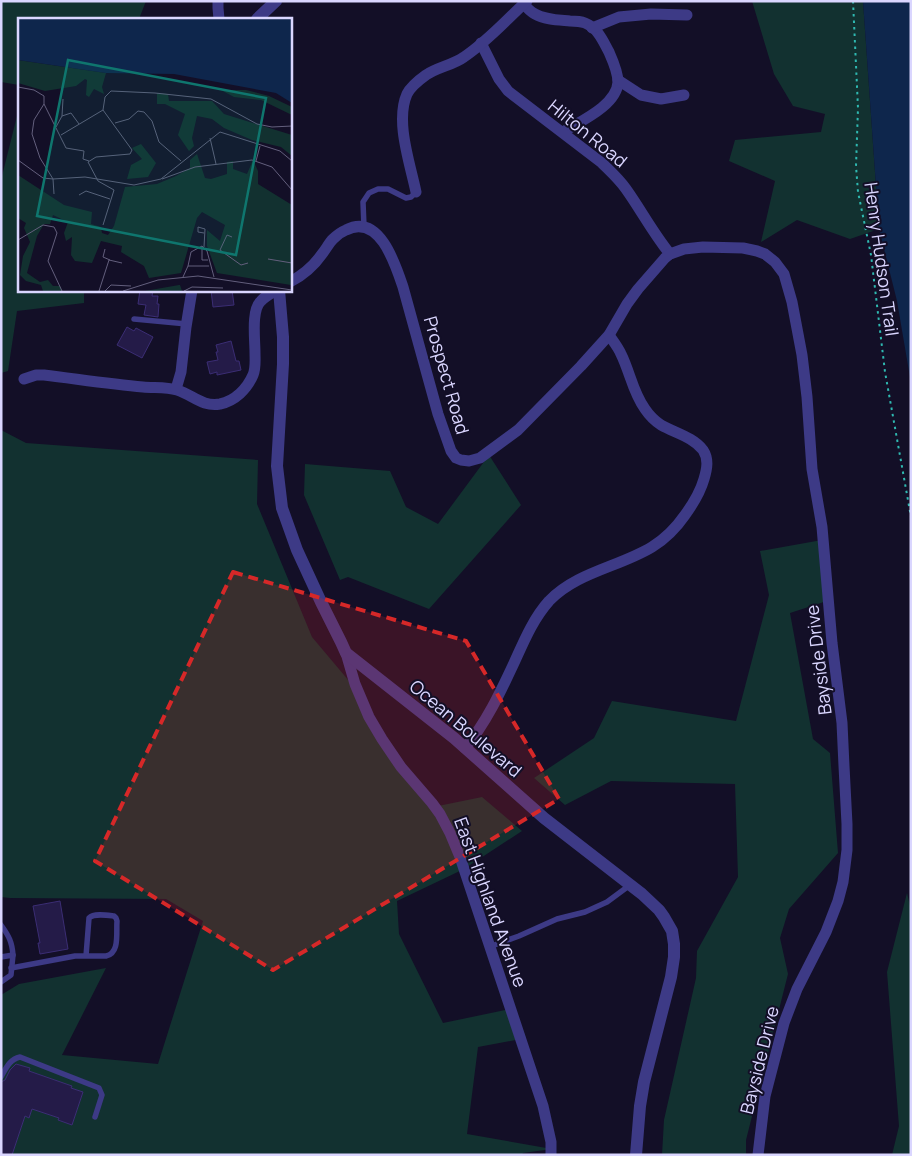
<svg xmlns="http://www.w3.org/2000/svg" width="912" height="1156" font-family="Manrope,sans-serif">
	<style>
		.green { fill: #123130 }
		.water { fill: #0e264c }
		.building { fill: #241b48; stroke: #3b2d74 }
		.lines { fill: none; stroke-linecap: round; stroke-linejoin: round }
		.path { stroke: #2fb9b1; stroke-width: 2; stroke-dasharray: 2.5 4; stroke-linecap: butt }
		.service { stroke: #3d3a86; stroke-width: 5.5 }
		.minor { stroke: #3d3a86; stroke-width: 11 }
		.tertiary { stroke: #3d3a86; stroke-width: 12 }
		.marked { fill: #d62828; fill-opacity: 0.2; stroke: #d62828; stroke-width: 4; stroke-dasharray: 10 6; stroke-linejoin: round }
		.labels { text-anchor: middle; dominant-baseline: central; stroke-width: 4; stroke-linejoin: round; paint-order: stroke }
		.street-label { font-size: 18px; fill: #dad6ff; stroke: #130f27 }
		.inset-road { fill: none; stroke: #635f7d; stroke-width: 1 }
		.view { fill: #0f766e; fill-opacity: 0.15; stroke: #0f766e; stroke-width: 2.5 }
		.inset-edge { fill: none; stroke: #dad6ff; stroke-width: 2.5 }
	</style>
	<rect width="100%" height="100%" fill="#130f27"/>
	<g class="green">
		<path d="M1,1H146L139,19H19V85L1,82Z"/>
		<path d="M752,1H863L879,229L850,239L797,220L761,242L775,181L729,161L735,140L821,132L825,114L793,106L774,74Z"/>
		<path d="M19,108V290H84V303L17,311L8,371L1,373V180Z"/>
		<path d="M1,430L26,443L258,460L257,504L312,637L360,694L378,737L438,806L482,797L522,831L464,869L397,901L399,934L443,1023L515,1008L526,1038L478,1047L467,1134L552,1149L523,1153L522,1155H1V995L19,984L106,968L62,1055L158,1064L203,921L166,899L10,898L1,897Z"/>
		<path d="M489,455L521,505L429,609L348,577L340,580L304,495L305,464L390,471L406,507L438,524Z"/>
		<path d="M822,540L830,600L790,613L813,739L830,753L838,853L789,909L780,938L788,974L746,1140V1155H662L664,1120L696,978L697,951L738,877L735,784L611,781L565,805L534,778L594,738L612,701L736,721L769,595L760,551Z"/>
		<path d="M907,893L911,910V1155H892L899,1126L887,972Z"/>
	</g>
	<path class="water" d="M863,1H911V383L897,301L879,229Z"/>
	<g class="building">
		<path d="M140,290H153L152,296H158L157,304H159L158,317L144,315L146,305L138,304Z"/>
		<path d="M211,290H232L234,305L213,307Z"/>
		<path d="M127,327L134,331L136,328L153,337L142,358L117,345Z"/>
		<path d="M231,341L236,361H239L241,370L217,375V372L210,374L207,362L218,360L216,352H218L216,345Z"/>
		<path d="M60,901L68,949L40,954L38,943H40L33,906Z"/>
		<path d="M16,1064L30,1068L29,1071L72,1086L71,1088L83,1092L72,1125L58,1120L59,1118L32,1109L29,1118L25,1116L12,1155H1V1082L5,1080L10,1070Z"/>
	</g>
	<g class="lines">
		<path class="path" d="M853,1L858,108L856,166L858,192L871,255L885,372L911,517"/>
		<g class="service">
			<path d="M364,227L363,202L369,193L378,189H388L406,198L411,197L416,192"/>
			<path d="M134,319L187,324"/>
			<path d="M1,925C9,936 12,942 13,955"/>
			<path d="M489,947L519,936L557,919L585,912L607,902L630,885"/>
			<path d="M1,957L13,955L11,975L1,982"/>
			<path d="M11,968L75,956H106C120,953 116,933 117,921L116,918L114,916C106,915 94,913 89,918L86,956"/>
			<path d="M1,1077C6,1068 10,1059 20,1057L99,1088L102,1095L95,1117"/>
		</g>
		<g class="minor">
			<path d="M218,1V8L219,19"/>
			<path d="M524,4C527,8 531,12 535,14C545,20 559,20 570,21C574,21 580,21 585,23C598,28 603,41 609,52C613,61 618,72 618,82C617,105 581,121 563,132"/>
			<path d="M592,28L619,17L651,14L687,15"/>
			<path d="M481,43L499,79L508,91L602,163C610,171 619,179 626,189C641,210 653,233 670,254"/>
			<path d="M618,80L641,95L661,99L684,95"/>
			<path d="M416,192C410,163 395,121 407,94C411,86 419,80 426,75C438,67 453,65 464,57C488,41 506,20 527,1"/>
			<path d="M290,282C303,275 313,267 322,254C326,249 329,243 333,239C337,235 341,232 346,230C379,213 395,263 403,287L438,414L451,451L456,458L461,460L469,461L480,458L518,430L581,366L609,335L627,304L638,289L665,258L670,254L684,249L703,247L743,248L757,251L765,254L775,262L784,274L792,302L802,355L807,397L812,469L822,527L832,643L842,723L844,766L847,824V850L843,882L838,901L826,932L797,989L784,1023L765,1096L758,1155"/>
			<path d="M24,379L36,375H44C77,379 110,384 143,387C154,388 167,387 177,390C193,395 202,407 220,404C235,401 247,389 253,375C256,368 255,360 255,353C255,339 251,310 261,301C265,296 272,293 277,290"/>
			<path d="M176,389L181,372L186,327L192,290"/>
			<path d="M346,653L355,684L369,717L382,739L401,767L432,803L440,814L450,833L460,857L543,1106L551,1142V1155"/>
			<path d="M465,748C486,723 500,693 514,663C524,641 533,619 549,601C577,572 619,567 652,547C665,539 676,528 685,515C693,504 700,493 704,479C707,469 709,459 703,450C693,437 675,433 661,425C655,421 649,415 645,409C633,393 630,372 621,354C618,347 613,341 609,335"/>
		</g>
		<g class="tertiary">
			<path d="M257,19L276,1"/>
			<path d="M279,290L283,337V364L277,466L282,508L297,550L321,602L341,642L346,653L454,738L544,818L642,894L659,910L664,917L672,931L674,944V957L671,977L644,1082L640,1106L636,1155"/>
		</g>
	</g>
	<path class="marked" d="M233,572L466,641L559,799L273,970L95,861Z"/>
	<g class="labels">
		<g class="street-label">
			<text transform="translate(588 133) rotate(39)">Hilton Road</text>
			<text transform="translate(882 259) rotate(82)">Henry Hudson Trail</text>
			<text transform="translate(447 375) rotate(74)">Prospect Road</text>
			<text transform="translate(818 660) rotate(-97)">Bayside Drive</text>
			<text transform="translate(466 728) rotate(40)">Ocean Boulevard</text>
			<text transform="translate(491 902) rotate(70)">East Highland Avenue</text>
			<text transform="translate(759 1060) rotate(-76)">Bayside Drive</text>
		</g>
	</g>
	<g transform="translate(18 18)">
		<rect width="274" height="274" fill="#130f27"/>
		<path d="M0,42L88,55L84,69L86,76L76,71L71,79L68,77L69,62L67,61L58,68L27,73L0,65ZM203,72H228L251,78L274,89V97L243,82L216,79ZM139,75L150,76L151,83H194L206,96L274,117V138L263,129L234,122L206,110L194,101L179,98L174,120L176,128L171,133L160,117L167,96L147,86H139ZM123,126L138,145L130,159L109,161L113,147L124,141L114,130ZM179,136L187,160L193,161L209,156V144L215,143V151L229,156L235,142L240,153V166L274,187L273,267L199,255L189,228V212L202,223L207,207L184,194L179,200L163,255L131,260L126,248L103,234L104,228L83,223L74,245L57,243L53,237L54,219L48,223L46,215L50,204L35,197L32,206H26L19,218L9,255L22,264L30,262L35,268H42L44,273H25L23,267L8,263L2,257L5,238L12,224L6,210L8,205L0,200V157L46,187L74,194L73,206L83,209L84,215L90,217L96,208L107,169L139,166L158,158L172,150V142ZM162,267L164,273H127L161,267Z" fill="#123130"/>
		<path d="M0,0H274V85L258,75L156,56L88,55L0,42Z" fill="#0e264c"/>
		<path class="inset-road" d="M0,69L16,72L26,78V86L16,102L14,116L22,140L35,161L67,159L116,167L143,161L202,114L262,133L274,143M26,86L48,130L66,133L65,141L71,143M85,92L87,79L93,73L137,75L193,81L239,106L254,109L274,108M44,98L45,81M97,105L111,101L120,93L126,94L134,103L141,124L163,143M38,109L44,98L53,95L61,106M43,117L85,92M192,120L198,146M0,142L25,160L35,161L36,176M238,143L242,128M144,161L177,149L234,142L254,149L274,172M61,177L68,173L92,181M85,207L96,172L80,163L70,144L78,139L112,136L114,132L85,92M214,219L209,217L202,232L223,247L230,245M0,222L25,207L36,209L39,215L30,243L44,273M186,229L187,211L180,209V214L186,215M87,231L85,239L92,242M250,241L274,245M190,242H184V228L189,233L196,259M170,248L173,234L184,228M165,259L170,248H191M81,273L91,242L104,245M87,273L93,267L113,268M105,273L140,262L180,258L274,272M166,273L174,269L205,270"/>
		<path class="view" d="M50,42L248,80L218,237L19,198Z"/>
		<rect width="274" height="274" class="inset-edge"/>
	</g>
	<rect width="912" height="1156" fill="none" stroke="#dad6ff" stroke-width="5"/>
</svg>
